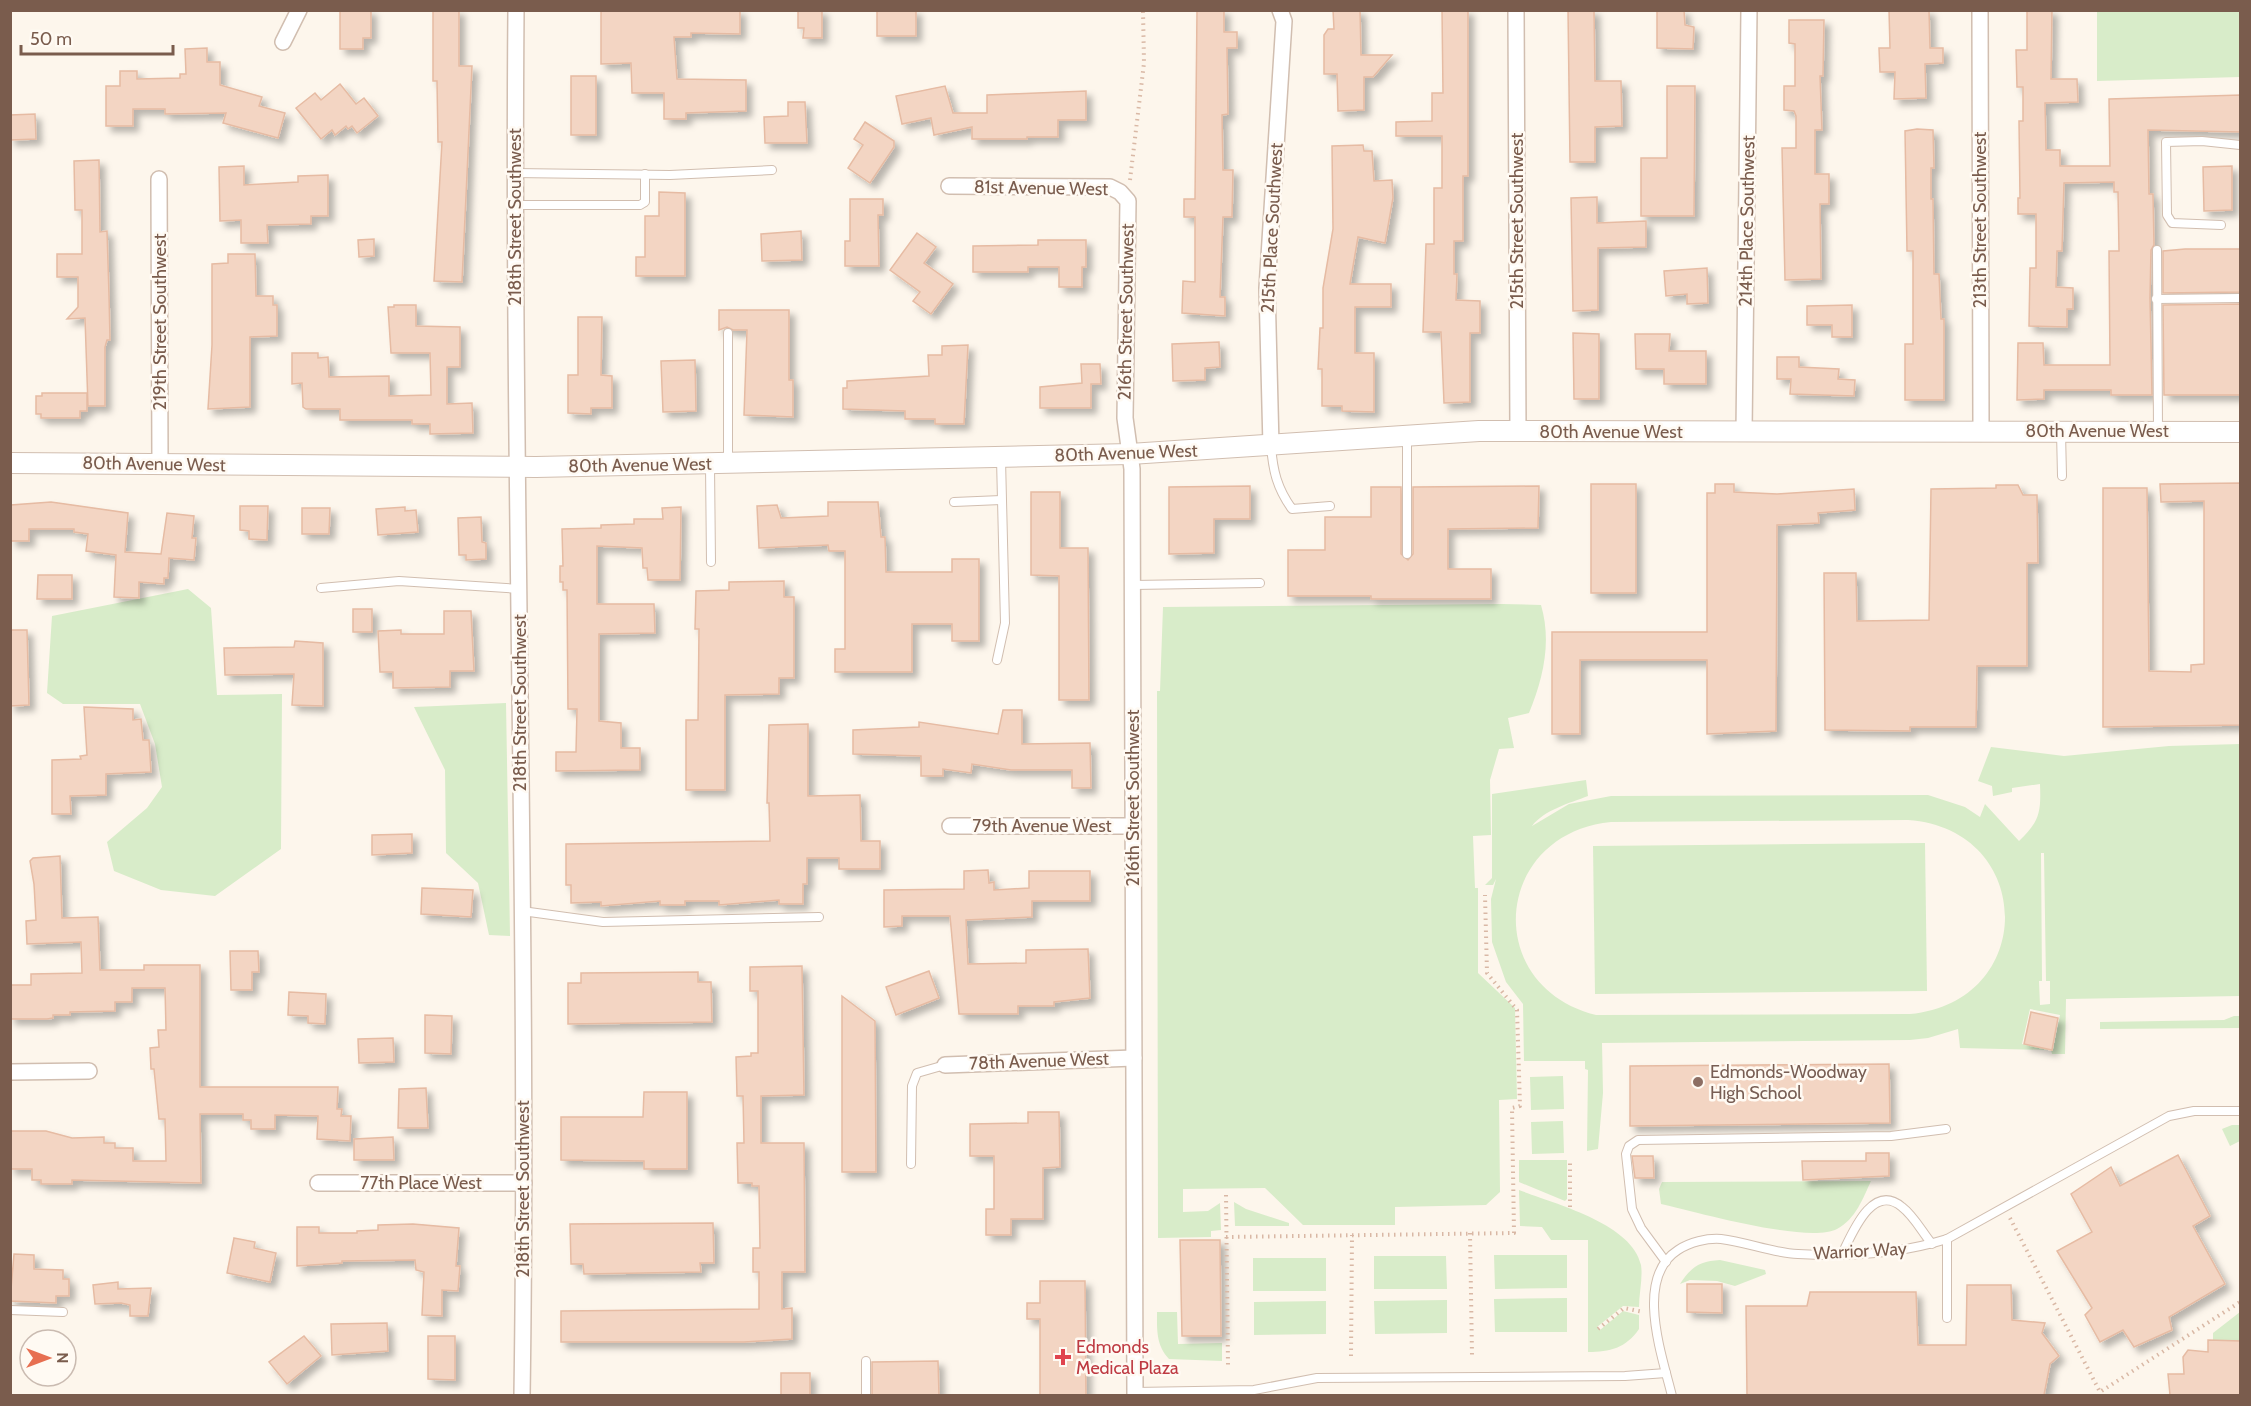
<svg xmlns="http://www.w3.org/2000/svg" width="2251" height="1406" font-family="Cabin,sans-serif">
	<style>
		.green { fill: #d8ecc9; fill-rule: evenodd }
		.building { fill: #f3d5c3; stroke: #e6bba3; stroke-width: 1.5; filter: url(#shadow) }
		.lines { fill: none; stroke-linecap: round; stroke-linejoin: round }
		.service-casing { stroke: #d1beb0; stroke-width: 10 }
		.minor-casing { stroke: #d1beb0; stroke-width: 18 }
		.tertiary-casing { stroke: #d1beb0; stroke-width: 22 }
		.path { stroke: #d9b8a5; stroke-width: 4; stroke-dasharray: 1.5 4.5; stroke-linecap: butt }
		.service { stroke: #fff; stroke-width: 8 }
		.minor { stroke: #fff; stroke-width: 15 }
		.tertiary { stroke: #fff; stroke-width: 20 }
		.education-dot { fill: #8d6e63; stroke: #fffaf3; stroke-width: 2 }
		.health-dot { fill: #e0444e; stroke: #fffaf3; stroke-width: 2 }
		.labels { text-anchor: middle; dominant-baseline: central; stroke-width: 5; stroke-linejoin: round; paint-order: stroke }
		.street-label { font-size: 18px; fill: #7a5c4d; stroke: #fffaf3 }
		.education-label { font-size: 18px; fill: #785e54; stroke: #fffaf3; text-anchor: start }
		.health-label { font-size: 18px; fill: #be3a42; stroke: #fffaf3; text-anchor: start }
	</style>
	<defs>
		<filter id="shadow"><feDropShadow dx="5.5" dy="5.5" stdDeviation="3" flood-color="#0004"/></filter>
	</defs>
	<rect width="100%" height="100%" fill="#fdf6ec"/>
	<g class="green">
		<path d="M2097,11H2240V77L2097,81Z"/>
		<path d="M188,589L211,608L217,695L282,694L281,849L215,896L161,890L114,871L107,842L147,808L162,787L155,744L140,704H63L47,693L52,616Z"/>
		<path d="M1502,604L1541,605C1552,642 1543,679 1529,713L1508,718L1514,748L1499,749L1490,780L1491,835L1473,836L1475,888H1478V973L1515,1008L1517,1099L1499,1100L1500,1192L1486,1205L1395,1207V1225H1303L1265,1188L1183,1189V1212L1208,1211L1220,1203L1221,1230L1211,1231V1237L1158,1238L1157,691H1160L1163,607Z"/>
		<path d="M506,703L510,936L489,935L478,883L446,853L445,770L414,707Z"/>
		<path d="M2240,744V996L2066,999L2065,1054H2052L2051,1050L1960,1048L1958,1029L1928,1038L1910,1040L1602,1043L1603,1093L1598,1149L1587,1151L1588,1070L1585,1069V1061H1524L1523,1004L1506,982L1492,942L1491,899L1496,879L1493,885H1485L1492,878V794L1586,780L1588,796C1570,803 1544,810 1532,826L1569,804L1611,796L1928,795L1965,807L1980,817L1985,804L2019,841C2040,821 2041,812 2040,784L2012,788V792L1993,796L1992,786L1978,781L1991,747L2064,756L2169,746ZM1908,820C2036,829 2038,1002 1910,1014L1596,1015C1481,986 1493,834 1611,822ZM2041,853H2044L2046,981H2050V1004L2040,1005L2039,981H2042ZM2030,1009L2060,1015L2053,1050L2022,1044Z"/>
		<path d="M1925,843L1927,991L1595,994L1593,846Z"/>
		<path d="M2234,1016H2240V1028L2100,1029V1022L2224,1020Z"/>
		<path d="M1563,1076L1564,1109L1531,1110L1530,1077Z"/>
		<path d="M1563,1121L1564,1153L1532,1154L1531,1122Z"/>
		<path d="M2232,1125H2240V1141L2230,1146L2222,1129Z"/>
		<path d="M1519,1160H1567V1199L1565,1201L1519,1182Z"/>
		<path d="M1871,1181C1863,1198 1856,1219 1837,1229C1808,1244 1696,1212 1661,1204L1659,1189L1662,1182Z"/>
		<path d="M1519,1190C1555,1204 1632,1223 1641,1265C1643,1278 1639,1294 1639,1307L1623,1306L1597,1327L1600,1330L1623,1311L1639,1315V1329C1626,1348 1610,1352 1588,1352V1240H1551L1542,1227L1520,1226Z"/>
		<path d="M1234,1202L1246,1209L1289,1223V1226H1235Z"/>
		<path d="M1494,1255H1567V1288L1495,1289Z"/>
		<path d="M1374,1256H1446L1447,1289H1374Z"/>
		<rect x="1253" y="1258" width="73" height="33"/>
		<path d="M1720,1260L1765,1270L1766,1274L1735,1286L1717,1281L1690,1280L1680,1284C1691,1267 1700,1261 1720,1260Z"/>
		<path d="M1567,1298V1332H1495L1494,1299Z"/>
		<path d="M1447,1300V1333L1375,1334L1374,1301Z"/>
		<path d="M1326,1301V1334L1254,1335V1302Z"/>
		<path d="M1157,1312H1177L1178,1344L1222,1343V1361L1169,1359C1156,1345 1157,1330 1157,1312Z"/>
		<path d="M2240,1312V1341L2213,1340V1333Z"/>
	</g>
	<g class="building">
		<path d="M340,10H371V38H363V49H340Z"/>
		<path d="M433,10H459V66H472L462,282L434,281L442,142H438L437,81H433Z"/>
		<path d="M601,10H740V34L691,33V37H674L677,79L746,80V111L686,113V119H664V93H632L631,63L601,64Z"/>
		<path d="M798,10H822V38H803L804,28H798Z"/>
		<rect x="877" y="10" width="39" height="26"/>
		<path d="M1197,10H1224V32H1237V48H1227L1228,114L1222,115L1223,170H1233L1232,217H1223L1220,297H1225V316L1182,313L1183,281L1195,282V217H1184V199H1195Z"/>
		<path d="M1333,10H1360L1361,55H1392L1373,77H1364V110L1338,111L1337,74H1324V35L1328,29H1334Z"/>
		<path d="M1442,10H1468V176H1463V241H1454V274H1457L1456,300L1480,301V333H1470V402L1444,403L1441,332H1423L1426,244H1434V188H1442V136H1396V122L1432,121V93H1443Z"/>
		<path d="M1568,10H1594L1595,81H1621L1622,126L1595,127V162H1570Z"/>
		<path d="M1657,10H1684L1685,25L1694,27L1693,49L1657,48Z"/>
		<path d="M1889,10H1929L1930,48H1943V63L1925,64L1926,98L1894,99L1895,72H1880L1879,48H1890Z"/>
		<path d="M2027,10H2052L2051,79H2077L2078,102L2045,103L2046,150H2060V166H2110L2109,99L2241,95V132L2148,130L2149,194H2153L2154,245L2151,250L2150,298L2152,395H2111V390H2044V399L2017,400L2018,343H2043L2044,365H2110L2109,251H2119L2118,192H2114V182L2064,183L2062,251H2057L2056,287L2073,288V309H2067V327L2029,326L2030,268H2036V214H2018V198H2020L2019,121H2023V87H2017L2016,50H2027Z"/>
		<path d="M1789,20H1824L1823,76H1820L1822,130H1815V174H1829V204H1820L1821,279L1785,280L1782,148H1796V116L1794,111L1784,110V86H1795V44L1789,43Z"/>
		<path d="M207,48V62H220V85L262,97L259,106L285,113L278,138L223,123L226,113L165,114V109H133V126H106V86H120V71H137V79L180,78V74H186L185,49Z"/>
		<rect x="571" y="76" width="25" height="59"/>
		<path d="M340,84L356,104L364,98L378,116L357,133L352,126L348,129L346,126L335,135L332,130L321,139L296,108L315,93L321,100Z"/>
		<path d="M945,86L953,113H987V95L1086,91V120H1058V137H1027V139H972V127L934,135L931,118L902,124L896,96Z"/>
		<path d="M1667,86H1695L1694,216H1641V158H1667Z"/>
		<path d="M788,102H805L807,143H765L764,117L788,116Z"/>
		<path d="M35,114L36,139L10,140V115Z"/>
		<path d="M865,122L894,141V147L870,183L848,168L863,145L854,139Z"/>
		<path d="M1917,129L1933,130L1934,168H1931V199H1933L1934,274H1939L1941,319H1944V400H1905V344H1913V251H1907L1905,131Z"/>
		<path d="M1363,145L1364,151H1372L1374,181L1392,180L1393,198L1385,243L1358,237L1350,284H1391V307H1355V353H1374V412L1342,411V406H1322V369H1318L1320,328H1323V288L1333,229L1332,146Z"/>
		<path d="M99,160L100,232L107,231L109,295L110,340H107L105,347V406H88L85,318L67,319L78,307V277H57V254H82V210H75L74,161Z"/>
		<path d="M244,166V185L298,182V176L328,175V216H311V224L267,225L268,243H241V220L220,221L219,167Z"/>
		<path d="M2232,166V210L2204,211L2203,167Z"/>
		<path d="M659,192L685,193V276H636V257H645V216H659Z"/>
		<path d="M1597,197V223L1646,221V247L1598,248V310L1573,311L1571,198Z"/>
		<path d="M850,199H883V215H878L879,266H845V241H850Z"/>
		<path d="M801,231L802,260L762,261L761,234Z"/>
		<path d="M917,233L936,247L924,263L953,284L931,314L913,301L920,292L890,270Z"/>
		<path d="M374,239V256L359,257L358,240Z"/>
		<path d="M1038,240H1086V267H1082V287H1059V267H1028V272H973V246L1038,245Z"/>
		<path d="M2185,249H2241V292L2163,293V251Z"/>
		<path d="M228,254H255L256,296H273V305H277V336L250,337V407L208,409L212,345V264L228,263Z"/>
		<path d="M1707,268L1708,303L1687,304V294L1666,296L1664,271Z"/>
		<path d="M2241,304V395H2164L2163,305Z"/>
		<path d="M394,305H416V326L460,327V367H447V404L472,403L473,433L430,434V424H412V420H340V409H306L303,407L302,383L292,384V353H318V358L328,357L329,377L389,376V396L431,395L430,353H391L388,307H394Z"/>
		<path d="M1852,305V337H1832V325H1807V306Z"/>
		<path d="M719,310H789V380H793V417L744,415L747,330H733L727,327L719,330Z"/>
		<path d="M578,317H602L601,375L612,376V408H591V414L568,413V375H578Z"/>
		<path d="M1573,333L1599,334V399H1574Z"/>
		<path d="M1635,334H1670L1669,351H1706V384H1664V369H1636Z"/>
		<path d="M1219,342L1220,367L1205,368V380L1173,381L1172,344Z"/>
		<path d="M968,345L964,424H935V419H905V411L843,409V388H847V381L929,376L928,355H942V346Z"/>
		<path d="M1777,357H1799V367L1839,369L1838,379L1855,380L1854,396L1790,394L1791,379H1777Z"/>
		<path d="M695,360L696,411L663,412L661,361Z"/>
		<path d="M1081,364H1100L1101,384H1091V408H1040V387L1082,383Z"/>
		<path d="M42,393H87V411H80V418H41V414H36V396H42Z"/>
		<path d="M2241,483V725L2103,727V488H2147L2149,671L2191,672V665L2204,664V501L2161,502L2160,484Z"/>
		<rect x="1591" y="484" width="45" height="109"/>
		<path d="M1715,484H1734V492L1777,494L1854,489L1855,510L1818,513L1819,523L1777,525L1776,731L1707,734V660H1580V734H1552V632H1707V493H1715Z"/>
		<path d="M1996,485H2018L2023,495H2037L2038,563H2027V666H1977L1976,727H1910V731L1825,730L1824,573H1856L1857,621L1929,620L1931,489L1996,488Z"/>
		<path d="M1250,486V519H1214V553L1169,554V487Z"/>
		<path d="M1539,486L1538,528L1448,529V569H1491V599H1371V596H1288V550H1325V517H1371V487H1401V554L1408,560L1413,554V487Z"/>
		<path d="M1031,492H1060V548H1088L1089,700H1059V576L1031,575Z"/>
		<path d="M51,502L128,513L125,552L161,554L167,513L194,516L192,538H196L194,560L169,558L168,578H164V584L139,582V598L114,597L116,555L86,551L88,534L74,532V529H29V541H11V505Z"/>
		<path d="M828,502H878L881,537H885L886,572H952V559H979V641H952V624H912V672H835V649H845V551H829L828,545L759,548L757,506L777,505L781,518L828,516Z"/>
		<path d="M240,506H268L267,540L249,539V531L240,530Z"/>
		<path d="M405,507V511L416,510L418,532L378,535L376,509Z"/>
		<path d="M681,507L680,580H648L647,568H643L642,548L597,546V604H654L655,633L599,634V721L621,723V748H640V770L556,771V752H576L577,709H568L567,590H563V582H560V566H563L562,529L601,528V525L634,524V519H663L662,508Z"/>
		<path d="M302,508H330L329,534H302Z"/>
		<path d="M481,517L482,542L486,543V559L466,560V555H459L458,518Z"/>
		<path d="M38,575H72V599H37Z"/>
		<path d="M784,581V597H794V678H779V694L725,695V790H686V720H698L699,629H695L696,591L729,590V582Z"/>
		<rect x="353" y="609" width="19" height="23"/>
		<path d="M444,611H471L474,671H450V687L393,688V672H380L378,631L401,630V634H444Z"/>
		<path d="M10,630H27L29,705L10,706Z"/>
		<path d="M295,641L323,643V706L292,705L294,674L225,675L224,648L294,647Z"/>
		<path d="M84,707L133,709V720L141,719L143,740H149L151,772L106,774V795L70,796L71,814H52V760L81,759L80,756L87,755Z"/>
		<path d="M1003,710H1022V744L1090,743L1091,788H1072V770H1011L972,764L971,773L943,769V776H921V756L853,754V730L919,727V722L998,734Z"/>
		<path d="M808,724V796L860,795L861,841H880V869H839V858H807V884H803V904H779V900L719,905V901H685V905H660V901L601,906V902L571,903V885H566V844L770,841L769,803H767L769,725Z"/>
		<path d="M412,834V853L372,855V835Z"/>
		<path d="M60,856L62,918L98,917L100,970H144V965H200V1087H338L337,1109H342L341,1116H351L350,1141L317,1139L318,1116L275,1115V1129H251V1120H243V1114H200L201,1183L72,1180V1184H41V1180H32V1169H10V1131H46L72,1138L104,1137V1143H115V1148H133V1161H166L165,1119H159L154,1069H151L150,1048L159,1047L158,1030H166L165,988H132V1002H115V1011L70,1012V1015H53V1018L47,1019H10V985H31V974L82,973L81,942L27,944L26,921L36,920L34,884L30,861L33,858Z"/>
		<path d="M988,870L989,883L994,882V890L1029,888V871H1090V901H1032V917L966,920L968,964L1026,963V950L1088,949L1090,998L1054,1002V1006H1018V1014H959L950,916H902V926L884,927V890L964,889V871Z"/>
		<path d="M422,888L473,890L471,917L421,914Z"/>
		<path d="M230,951H258L259,972H252V990H231Z"/>
		<path d="M802,966L804,1095L761,1096V1143H804L805,1272H782V1309L792,1308V1339L744,1342H561V1311L759,1309V1272H753V1248H760L759,1186H752V1183H738L737,1143H744L743,1096H737L736,1057L751,1056V1053H758V991H750V967Z"/>
		<path d="M929,971L939,998L896,1015L886,987Z"/>
		<path d="M698,972V982H711L712,1022L568,1024V983H581V973Z"/>
		<path d="M289,992L326,994L325,1024L308,1023V1016L288,1015Z"/>
		<path d="M842,996L875,1021L876,1172H842Z"/>
		<path d="M2031,1012L2058,1018L2052,1050L2024,1044Z"/>
		<path d="M425,1015L452,1016L451,1054L425,1053Z"/>
		<path d="M393,1038L394,1062L359,1063L358,1039Z"/>
		<path d="M1889,1064L1890,1123L1630,1126V1066Z"/>
		<path d="M426,1088L428,1128H398L399,1089Z"/>
		<path d="M644,1092H687V1169H644V1161L561,1160V1117H643Z"/>
		<path d="M1028,1112H1059L1060,1167L1043,1168V1219H1011V1235H986V1209H994V1156H970V1124L1028,1123Z"/>
		<path d="M393,1137L394,1160H354V1139Z"/>
		<path d="M1866,1153H1889V1176L1803,1180L1802,1161H1866Z"/>
		<path d="M2178,1155L2210,1216L2193,1226L2225,1284L2169,1317L2172,1330L2134,1347L2123,1330L2100,1342L2085,1315L2092,1308L2057,1251L2092,1232L2071,1194L2111,1167L2120,1186Z"/>
		<path d="M1632,1156H1653L1654,1178H1635Z"/>
		<path d="M713,1223L714,1263H700L701,1272L584,1274L583,1264H571L570,1224Z"/>
		<path d="M413,1224L459,1228L456,1266H460L458,1291L442,1290V1316L422,1315L424,1272L416,1270L415,1260L342,1261V1263L297,1266V1227H319V1233H357V1231L378,1230V1225Z"/>
		<path d="M234,1238L255,1242L254,1248L276,1253L270,1282L227,1273Z"/>
		<path d="M1180,1240H1220L1221,1336H1182Z"/>
		<path d="M14,1254L34,1255V1269L63,1270V1279H69V1296H56V1303L10,1301Z"/>
		<path d="M1040,1281H1085L1086,1395H1040V1319H1027V1303H1040Z"/>
		<path d="M118,1282V1289L151,1288L148,1316H130V1305L121,1303L95,1304L93,1285Z"/>
		<path d="M1687,1284H1722V1313L1687,1312Z"/>
		<path d="M1967,1285H2011L2012,1320L2045,1323L2042,1333L2059,1356L2050,1364L2044,1395H1747L1746,1306H1807L1810,1292H1916L1918,1345H1966Z"/>
		<path d="M387,1323L388,1351L332,1355L331,1324Z"/>
		<path d="M304,1336L321,1356L287,1384L269,1362Z"/>
		<path d="M428,1336H455V1380L428,1379Z"/>
		<path d="M2208,1340L2241,1341V1395H2170L2168,1374H2184L2183,1357L2188,1350L2208,1352Z"/>
		<path d="M938,1361L939,1395H872V1362Z"/>
		<rect x="781" y="1373" width="29" height="22"/>
	</g>
	<g class="lines">
		<defs>
			<g id="service">
				<path d="M514,173L670,175L772,170"/>
				<path d="M514,205H640L645,202V174"/>
				<path d="M2221,225L2172,223L2167,215L2166,142L2202,141L2240,145"/>
				<path d="M2157,250L2158,430"/>
				<path d="M2156,299L2240,298"/>
				<path d="M728,333V461"/>
				<path d="M2061,432L2062,476"/>
				<path d="M1407,437V554"/>
				<path d="M1271,446C1273,471 1277,488 1292,509L1330,506"/>
				<path d="M710,465L711,562"/>
				<path d="M954,502L1001,500"/>
				<path d="M1133,585L1260,583"/>
				<path d="M321,588L399,581L520,589"/>
				<path d="M997,660L1005,623L1001,459"/>
				<path d="M522,911L603,922L819,917"/>
				<path d="M911,1164L912,1086L917,1073L945,1065"/>
				<path d="M1947,1239V1318"/>
				<path d="M1842,1254C1852,1234 1872,1182 1902,1207C1914,1216 1922,1232 1932,1244"/>
				<path d="M1666,1262L1641,1228L1632,1209L1626,1154L1629,1146L1638,1140L1891,1136L1946,1129"/>
				<path d="M10,1310L63,1312"/>
				<path d="M866,1361V1396"/>
				<path d="M1135,1392L1254,1390L1317,1378L1625,1376L1666,1373"/>
				<path d="M1672,1396C1662,1355 1634,1278 1678,1250C1690,1242 1707,1238 1721,1239C1747,1242 1772,1253 1798,1254C1848,1257 1899,1254 1947,1239L2169,1116L2194,1111H2240"/>
			</g>
			<g id="minor">
				<path d="M516,10C512,472 529,934 522,1396"/>
				<path d="M1516,10L1518,432"/>
				<path d="M1980,10L1981,430"/>
				<path d="M283,42L299,10"/>
				<path d="M159,179L160,464"/>
				<path d="M949,186L1110,187L1120,192L1128,201L1125,418L1132,469L1135,1396"/>
				<path d="M1744,432L1749,10"/>
				<path d="M1271,446L1267,288L1284,21L1280,10"/>
				<path d="M950,826H1133"/>
				<path d="M945,1065L1134,1058"/>
				<path d="M10,1072L89,1071"/>
				<path d="M318,1183H524"/>
			</g>
			<path id="tertiary" d="M10,463L536,467L1130,454L1479,431L2240,432"/>
		</defs>
		<use href="#service" class="service-casing"/>
		<use href="#minor" class="minor-casing"/>
		<use href="#tertiary" class="tertiary-casing"/>
		<g class="path">
			<path d="M1130,180L1144,63L1143,10"/>
			<path d="M1226,1195L1228,1365"/>
			<path d="M1570,1207V1163"/>
			<path d="M2010,1218L2100,1392L2240,1302"/>
			<path d="M1470,1233L1472,1355"/>
			<path d="M1226,1237L1514,1233L1512,1108L1520,1106L1517,1010L1487,973L1485,895"/>
			<path d="M1598,1329L1624,1308L1643,1312"/>
			<path d="M1351,1356L1352,1235"/>
		</g>
		<use href="#service" class="service"/>
		<use href="#minor" class="minor"/>
		<use href="#tertiary" class="tertiary"/>
	</g>
	<circle class="education-dot" cx="1698" cy="1082" r="6"/>
	<path class="health-dot" d="M1060 1348h6v6h6v6h-6v6h-6v-6h-6v-6h6z"/>
	<g class="labels">
		<g class="street-label">
			<text transform="translate(1041 188) rotate(1)">81st Avenue West</text>
			<text transform="translate(515 217) rotate(-90)">218th Street Southwest</text>
			<text transform="translate(1980 220) rotate(-90)">213th Street Southwest</text>
			<text transform="translate(1517 221) rotate(-90)">215th Street Southwest</text>
			<text transform="translate(1747 221) rotate(-89)">214th Place Southwest</text>
			<text transform="translate(1272 228) rotate(-87)">215th Place Southwest</text>
			<text transform="translate(1126 312) rotate(-89)">216th Street Southwest</text>
			<text transform="translate(160 322) rotate(-90)">219th Street Southwest</text>
			<text x="2097" y="431">80th Avenue West</text>
			<text x="1611" y="432">80th Avenue West</text>
			<text transform="translate(1126 453) rotate(-2)">80th Avenue West</text>
			<text transform="translate(154 464) rotate(1)">80th Avenue West</text>
			<text transform="translate(640 465) rotate(-1)">80th Avenue West</text>
			<text transform="translate(520 703) rotate(-90)">218th Street Southwest</text>
			<text transform="translate(1133 798) rotate(-90)">216th Street Southwest</text>
			<text x="1042" y="826">79th Avenue West</text>
			<text transform="translate(1039 1061) rotate(-2)">78th Avenue West</text>
			<text x="421" y="1183">77th Place West</text>
			<text transform="translate(523 1189) rotate(-90)">218th Street Southwest</text>
			<text transform="translate(1860 1251) rotate(-3)">Warrior Way</text>
		</g>
		<g class="education-label">
			<text x="1710" y="1072">Edmonds-Woodway<tspan x="1710" dy="21">High School</tspan></text>
		</g>
		<g class="health-label">
			<text x="1076" y="1347">Edmonds<tspan x="1076" dy="21">Medical Plaza</tspan></text>
		</g>
	</g>
	<rect width="2251" height="1406" fill="none" stroke="#7a5c4d" stroke-width="24"/>
	<g transform="translate(48 1358) rotate(90)"><circle r="28" fill="#fffaf3" stroke="#cabbb1" stroke-width="1.5"/>
	<path d="M0-4.5L10 22L0 15L-10 22Z" fill="#e76f51"/>
	<text y="-9" font-size="16" font-weight="bold" text-anchor="middle" fill="#7a5c4d">N</text>
	</g>
	<path d="M21 45v9h152v-9" fill="none" stroke="#7a5c4d" stroke-width="3"/>
	<text x="30" y="45" font-size="18" fill="#7a5c4d" stroke="#fffaf3" stroke-width="4.5" paint-order="stroke">50 m</text>
</svg>
